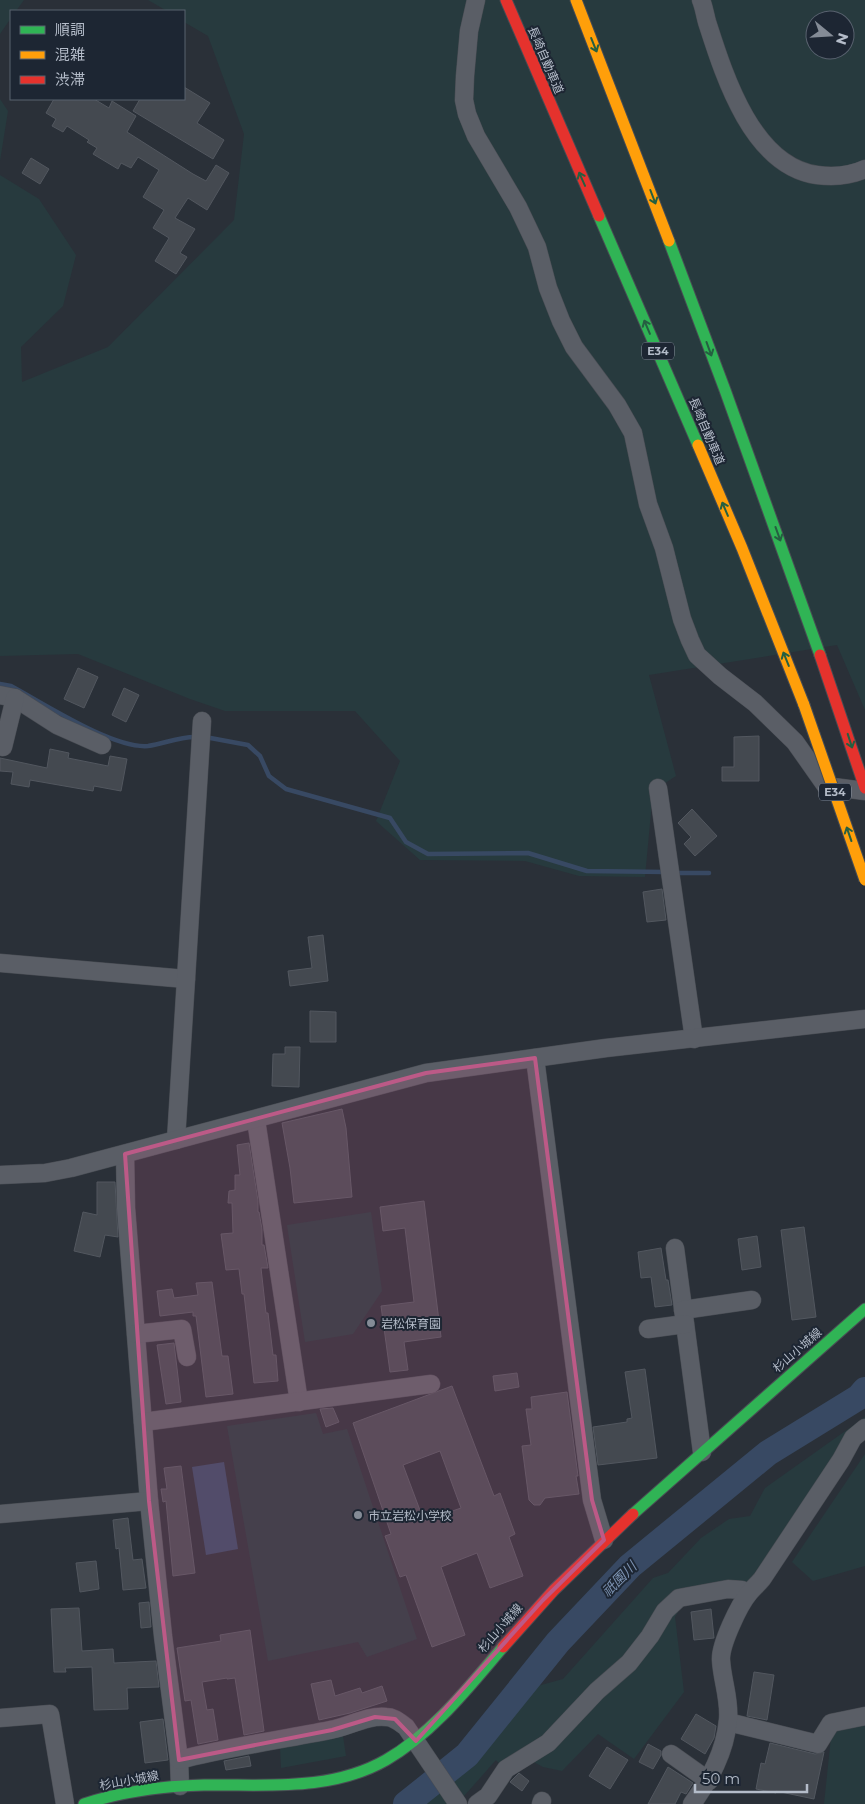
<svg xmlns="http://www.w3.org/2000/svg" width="865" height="1804" font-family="Montserrat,'Noto Sans JP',sans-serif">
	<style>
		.green { fill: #273a3e; fill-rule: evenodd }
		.water { fill: #384963 }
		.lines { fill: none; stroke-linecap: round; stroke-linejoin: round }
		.stream { stroke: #384963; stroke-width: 4.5 }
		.river { stroke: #384963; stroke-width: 26 }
		.building { fill: #444950; stroke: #52575f; fill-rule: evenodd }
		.street-casing { stroke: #484c53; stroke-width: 19 }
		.fast-casing { stroke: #484c53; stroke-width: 13 }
		.slow-casing { stroke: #484c53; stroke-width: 13 }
		.jam-casing { stroke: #484c53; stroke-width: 13 }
		.street { stroke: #5a5e66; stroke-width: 18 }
		.fast { stroke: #30b455; stroke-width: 11 }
		.slow { stroke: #ff9f0a; stroke-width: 11 }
		.jam { stroke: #e5322d; stroke-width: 11 }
		.slow-bridge-casing { stroke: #474c53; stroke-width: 13; stroke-linecap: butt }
		.slow-bridge { stroke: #ff9f0a; stroke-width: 11 }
		.oneway { stroke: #255f41 }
		.marked { fill: #bc5a87; fill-opacity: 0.2; stroke: #bc5a87; stroke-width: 4; stroke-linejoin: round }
		.poi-dot { fill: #848b96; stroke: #1d2633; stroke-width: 2 }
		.labels { text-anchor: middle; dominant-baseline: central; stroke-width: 4; stroke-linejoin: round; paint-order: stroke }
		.shield { fill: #1d2633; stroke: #878f9c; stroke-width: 1 }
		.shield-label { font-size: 11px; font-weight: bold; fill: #b4bcc9 }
		.street-label { font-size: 12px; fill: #b4bcc9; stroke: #1d2633 }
		.poi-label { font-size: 12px; fill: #b4bcc9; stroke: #1d2633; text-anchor: start }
		.water-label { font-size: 14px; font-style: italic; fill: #7c92b1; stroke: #1d2633 }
	</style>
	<rect width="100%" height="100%" fill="#2a3038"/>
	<g class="green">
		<path d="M0,0H24L16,11H11V18L0,34Z"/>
		<path d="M148,0H865V710L837,645L649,675L676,776L653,791L645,877L579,876L525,861L420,860L376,821L400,761L355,711H225L190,699L78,654L0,656V175L39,199L76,255L63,306L21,347L22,382L108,347L234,220L244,134L208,36L184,22V11H167ZM815,20H845V50H815Z"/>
		<path d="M0,99L8,111L0,161Z"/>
		<path d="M371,1212L382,1291L353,1334L305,1342L287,1225Z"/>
		<path d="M316,1413L323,1434L347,1429L417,1639L367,1657L358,1642L268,1661L227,1426Z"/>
		<path d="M865,1417V1430L752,1579L731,1594L684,1602L675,1617L684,1692L634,1759L598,1734L562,1771L543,1767L528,1759L508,1773L496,1760L457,1804H423L463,1769L534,1687L563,1679L653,1578L668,1573L701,1538L729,1519L750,1516L765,1488Z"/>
		<path d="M865,1454V1566L813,1581L792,1562Z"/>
		<path d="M865,1721V1804H824L832,1728Z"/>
		<path d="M343,1736L346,1756L281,1768L280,1746Z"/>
	</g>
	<path class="water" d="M224,1462L238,1549L206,1555L192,1467Z"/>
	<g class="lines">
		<g class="stream">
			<path d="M0,684L11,686C43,703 113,749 148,746C164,744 180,736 197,737"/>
			<path d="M205,737L248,745L260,756L269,776L286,789L390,818L406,842L428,854L528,853L587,871L665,872"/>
			<path d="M675,873H709"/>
		</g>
		<path class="river" d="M406,1804L467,1755L558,1642L630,1566L768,1453L859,1397L865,1390"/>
	</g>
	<g class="building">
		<path d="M184,87L210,103L197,123L224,140L213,159L133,111L140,99H184Z"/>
		<path d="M54,99H94L109,108L112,101L136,116L127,132L193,174L206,181L216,165L229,173L207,210L188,198L175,218L195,229L180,253L187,257L176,274L155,261L169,238L153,228L164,210L143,197L159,170L138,157L131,168L121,163L118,169L93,154L97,148L87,142L89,140L67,126L63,132L52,126L56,119L46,113Z"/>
		<path d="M31,158L49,169L40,184L22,173Z"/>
		<path d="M78,668L98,677L84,708L64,699Z"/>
		<path d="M124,688L139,695L126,722L112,715Z"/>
		<path d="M759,736V781H722V767H734V737Z"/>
		<path d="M50,749L69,753L68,758L108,766L110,756L127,759L121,791L94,786L93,791L30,780L29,787L11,784L13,772L0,771V758L47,768Z"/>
		<path d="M692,809L717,836L695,856L684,844L691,837L678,823Z"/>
		<path d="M662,889L666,920L647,922L643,892Z"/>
		<path d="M323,935L328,981L290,986L288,971L312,968L308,937Z"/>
		<path d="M310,1011L336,1012V1042H310Z"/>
		<path d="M285,1047H300L299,1087L272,1086L273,1054H285Z"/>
		<path d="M342,1109L346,1128L352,1197L294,1203L290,1168L282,1123Z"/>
		<path d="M249,1143L258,1201V1212H259L262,1229V1245H264L268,1268H261L266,1313H268L273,1355H276L278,1381L254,1383L244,1294H242L239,1269L226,1270L221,1234L233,1233L232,1203H228L229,1191L235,1190V1175H240L237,1145Z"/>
		<path d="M97,1182H115L118,1237L105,1235L100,1257L74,1251L83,1212L97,1215Z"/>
		<path d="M424,1201L441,1337L404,1342L408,1370L390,1372L381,1306L414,1302L405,1228L383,1231L380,1207Z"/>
		<path d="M804,1227L816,1317L792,1320L781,1230Z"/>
		<path d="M757,1236L761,1267L742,1270L738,1239Z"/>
		<path d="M661,1248L666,1280H668L672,1305L655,1307L651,1277L641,1278L638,1252Z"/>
		<path d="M212,1282L222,1356H228L233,1394L206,1397L196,1316H193V1312L160,1316L157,1291L172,1289L174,1298L198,1295L196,1283Z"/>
		<path d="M174,1343L181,1402L166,1404L157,1345Z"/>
		<path d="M645,1369L657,1458L598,1465L593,1427L627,1422V1419L632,1418L625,1372Z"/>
		<path d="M517,1373L519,1387L495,1391L493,1376Z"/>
		<path d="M452,1386L494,1496L500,1493L515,1534L509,1537L523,1576L490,1588L477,1553L441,1567L465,1635L432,1647L406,1575L400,1577L385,1536L391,1534L353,1423ZM440,1451L461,1508L424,1521L403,1465Z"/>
		<path d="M567,1392L578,1476H576L579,1494L545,1498L540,1505H534L529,1500L522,1446L531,1445L526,1409H532L531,1397Z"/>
		<path d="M333,1408L339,1422L326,1427L320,1409Z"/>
		<path d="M181,1466L195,1573L173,1576L166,1501L163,1502L161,1489H167L164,1468Z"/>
		<path d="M128,1518L133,1560L142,1559L146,1588L123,1590L119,1548L116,1549L113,1520Z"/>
		<path d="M96,1561L99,1589L80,1592L76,1563Z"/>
		<path d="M149,1602L151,1627L141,1628L139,1603Z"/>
		<path d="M79,1608L82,1651L113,1649L114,1663L156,1661L159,1687L127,1688L128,1709L94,1710L92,1667L65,1668L66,1672H54L51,1609Z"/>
		<path d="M711,1609L714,1638L694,1640L691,1612Z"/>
		<path d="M250,1630L264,1731L244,1735L235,1678L227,1679V1678L202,1682L207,1710L213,1709L218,1740L198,1744L191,1700L185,1701L177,1648L221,1641L220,1635Z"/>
		<path d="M754,1672L774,1675L767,1720L747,1716Z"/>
		<path d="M331,1680L335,1696L360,1688L362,1693L382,1686L387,1701L350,1713L319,1720L311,1684Z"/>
		<path d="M696,1714L716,1726L714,1738L705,1754L681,1739Z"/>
		<path d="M163,1719L168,1760L145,1763L140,1722Z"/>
		<path d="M770,1743L815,1754L824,1752L814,1799L776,1791V1793L756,1789L761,1763L765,1764Z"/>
		<path d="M648,1744L661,1751V1755L653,1769L639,1762Z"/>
		<path d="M607,1747L628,1760L610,1789L589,1776Z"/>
		<path d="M249,1756L251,1766L226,1770L224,1761Z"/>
		<path d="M668,1767L693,1783L686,1794L681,1792L675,1804H648Z"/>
		<path d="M519,1773L529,1781L522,1791L510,1782Z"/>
	</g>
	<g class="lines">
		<defs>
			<g id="street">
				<path d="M476,0L469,31L465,76L464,100L467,114L476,136L518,207L537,247L548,288L561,321L574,347L617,405L633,433L648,504L664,548L682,619L690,640L697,655L720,676L755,703L795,742L826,786L865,791"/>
				<path d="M701,0C704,7 705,15 707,22C724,75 752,166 817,175C833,177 850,176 865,169"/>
				<path d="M0,695L15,698L57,725L102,745"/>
				<path d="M3,747L15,698"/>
				<path d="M658,788L694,1039"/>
				<path d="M0,963L186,979"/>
				<path d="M535,1058L592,1500L604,1540"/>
				<path d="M256,1120L299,1402"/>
				<path d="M176,1140L202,721"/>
				<path d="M125,1154L126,1208L149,1501L163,1636L179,1760L180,1786"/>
				<path d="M0,1175L45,1173L71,1168L426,1073L606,1048L865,1019"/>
				<path d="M675,1248L702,1452"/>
				<path d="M683,1310L752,1300"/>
				<path d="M648,1329L685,1324"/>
				<path d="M136,1334L182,1329L187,1357"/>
				<path d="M143,1422L431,1384"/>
				<path d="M0,1514L149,1501"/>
				<path d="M0,1718L50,1714L65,1804"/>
				<path d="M728,1722L818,1744L831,1723L865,1716"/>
				<path d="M671,1754L709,1781"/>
				<path d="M179,1760C229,1747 280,1740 330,1730C348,1727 367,1715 386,1717C394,1717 399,1722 406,1727L458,1804"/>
				<path d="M477,1804L488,1796L506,1769L548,1743L597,1691L629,1663L650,1636L665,1611L679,1598L728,1589L742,1590L748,1594"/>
				<path d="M541,1804L542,1801"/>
				<path d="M692,1804C710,1779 725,1752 728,1720C730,1699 722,1680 721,1660C720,1645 739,1605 749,1593C753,1588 758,1584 762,1579L841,1460L853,1438L865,1428"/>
			</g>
			<g id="fast">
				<path d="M599,216L698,445"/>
				<path d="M669,241L725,390L820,655"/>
				<path d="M633,1514L865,1309"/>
				<path d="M84,1804C123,1791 162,1786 204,1785C265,1784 330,1792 386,1760C433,1733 468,1688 503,1647"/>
			</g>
			<g id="slow">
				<path d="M576,0L669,241"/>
				<path d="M698,445L742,548L804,705"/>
			</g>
			<g id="jam">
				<path d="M506,0L599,216"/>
				<path d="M820,655L865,788"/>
				<path d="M503,1647L554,1590L633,1514"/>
			</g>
		</defs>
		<use href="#street" class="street-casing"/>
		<use href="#fast" class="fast-casing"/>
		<use href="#slow" class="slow-casing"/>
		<use href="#jam" class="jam-casing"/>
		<use href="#street" class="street"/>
		<use href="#fast" class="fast"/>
		<use href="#slow" class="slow"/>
		<use href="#jam" class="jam"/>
		<defs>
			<path id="slow-bridge" d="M804,705L865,880"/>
		</defs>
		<use href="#slow-bridge" class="slow-bridge-casing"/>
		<use href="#slow-bridge" class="slow-bridge"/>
	</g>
	<defs><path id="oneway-shaft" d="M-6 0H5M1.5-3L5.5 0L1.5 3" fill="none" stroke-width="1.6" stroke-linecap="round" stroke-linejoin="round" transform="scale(1.25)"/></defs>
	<g class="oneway">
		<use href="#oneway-shaft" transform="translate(594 45) rotate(68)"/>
		<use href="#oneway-shaft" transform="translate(582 179) rotate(-114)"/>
		<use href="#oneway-shaft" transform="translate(653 197) rotate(69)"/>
		<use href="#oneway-shaft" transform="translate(647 327) rotate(-113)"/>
		<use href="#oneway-shaft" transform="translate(709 349) rotate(70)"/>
		<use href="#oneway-shaft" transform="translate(725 509) rotate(-113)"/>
		<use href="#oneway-shaft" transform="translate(778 534) rotate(70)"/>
		<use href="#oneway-shaft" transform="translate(786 659) rotate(-112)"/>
		<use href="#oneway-shaft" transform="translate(850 741) rotate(72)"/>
		<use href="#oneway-shaft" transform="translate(849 834) rotate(-109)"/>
	</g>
	<path class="marked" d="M535,1058L592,1500L604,1540L543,1600L416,1741L395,1719L375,1717L332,1730L179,1760L149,1501L125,1154L426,1073Z"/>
	<g class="poi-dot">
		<circle cx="371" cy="1323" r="5"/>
		<circle cx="358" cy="1515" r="5"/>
	</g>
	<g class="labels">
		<g class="shield">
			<rect x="642" y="342.5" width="32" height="17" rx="4"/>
			<rect x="819" y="783.5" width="32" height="17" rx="4"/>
		</g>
		<g class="shield-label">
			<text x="658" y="351">E34</text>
			<text x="835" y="792">E34</text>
		</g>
		<g class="street-label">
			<text transform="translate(546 60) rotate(67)">長崎自動車道</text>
			<text transform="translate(707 431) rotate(67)">長崎自動車道</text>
			<text transform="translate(797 1350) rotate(-41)">杉山小城線</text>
			<text transform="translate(500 1628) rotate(-49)">杉山小城線</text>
			<text transform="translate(129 1780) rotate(-10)">杉山小城線</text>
		</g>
		<g class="poi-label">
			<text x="381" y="1323">岩松保育園</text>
			<text x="368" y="1515">市立岩松小学校</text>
		</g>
		<g class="water-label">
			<text transform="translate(619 1579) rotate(-45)">祇園川</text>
		</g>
	</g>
	<rect x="10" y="10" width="175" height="90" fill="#1d2633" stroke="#59626f"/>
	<rect x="20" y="26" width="25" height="8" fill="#30b455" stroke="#59626f"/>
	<text x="55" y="35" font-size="15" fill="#b4bcc9">順調</text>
	<rect x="20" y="51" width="25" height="8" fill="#ff9f0a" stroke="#59626f"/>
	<text x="55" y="60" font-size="15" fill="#b4bcc9">混雑</text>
	<rect x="20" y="76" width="25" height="8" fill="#e5322d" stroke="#59626f"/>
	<text x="55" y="85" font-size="15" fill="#b4bcc9">渋滞</text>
	<g transform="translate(830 35) rotate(108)"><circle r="24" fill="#1d2633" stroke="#59626f"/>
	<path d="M0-4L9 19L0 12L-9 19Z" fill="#848b96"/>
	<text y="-8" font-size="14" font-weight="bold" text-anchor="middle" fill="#b4bcc9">N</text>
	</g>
	<path d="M695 1784v8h112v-8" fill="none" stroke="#b4bcc9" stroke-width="2.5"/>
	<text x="702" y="1784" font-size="15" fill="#b4bcc9" stroke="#1d2633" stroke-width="4" paint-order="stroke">50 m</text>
</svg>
